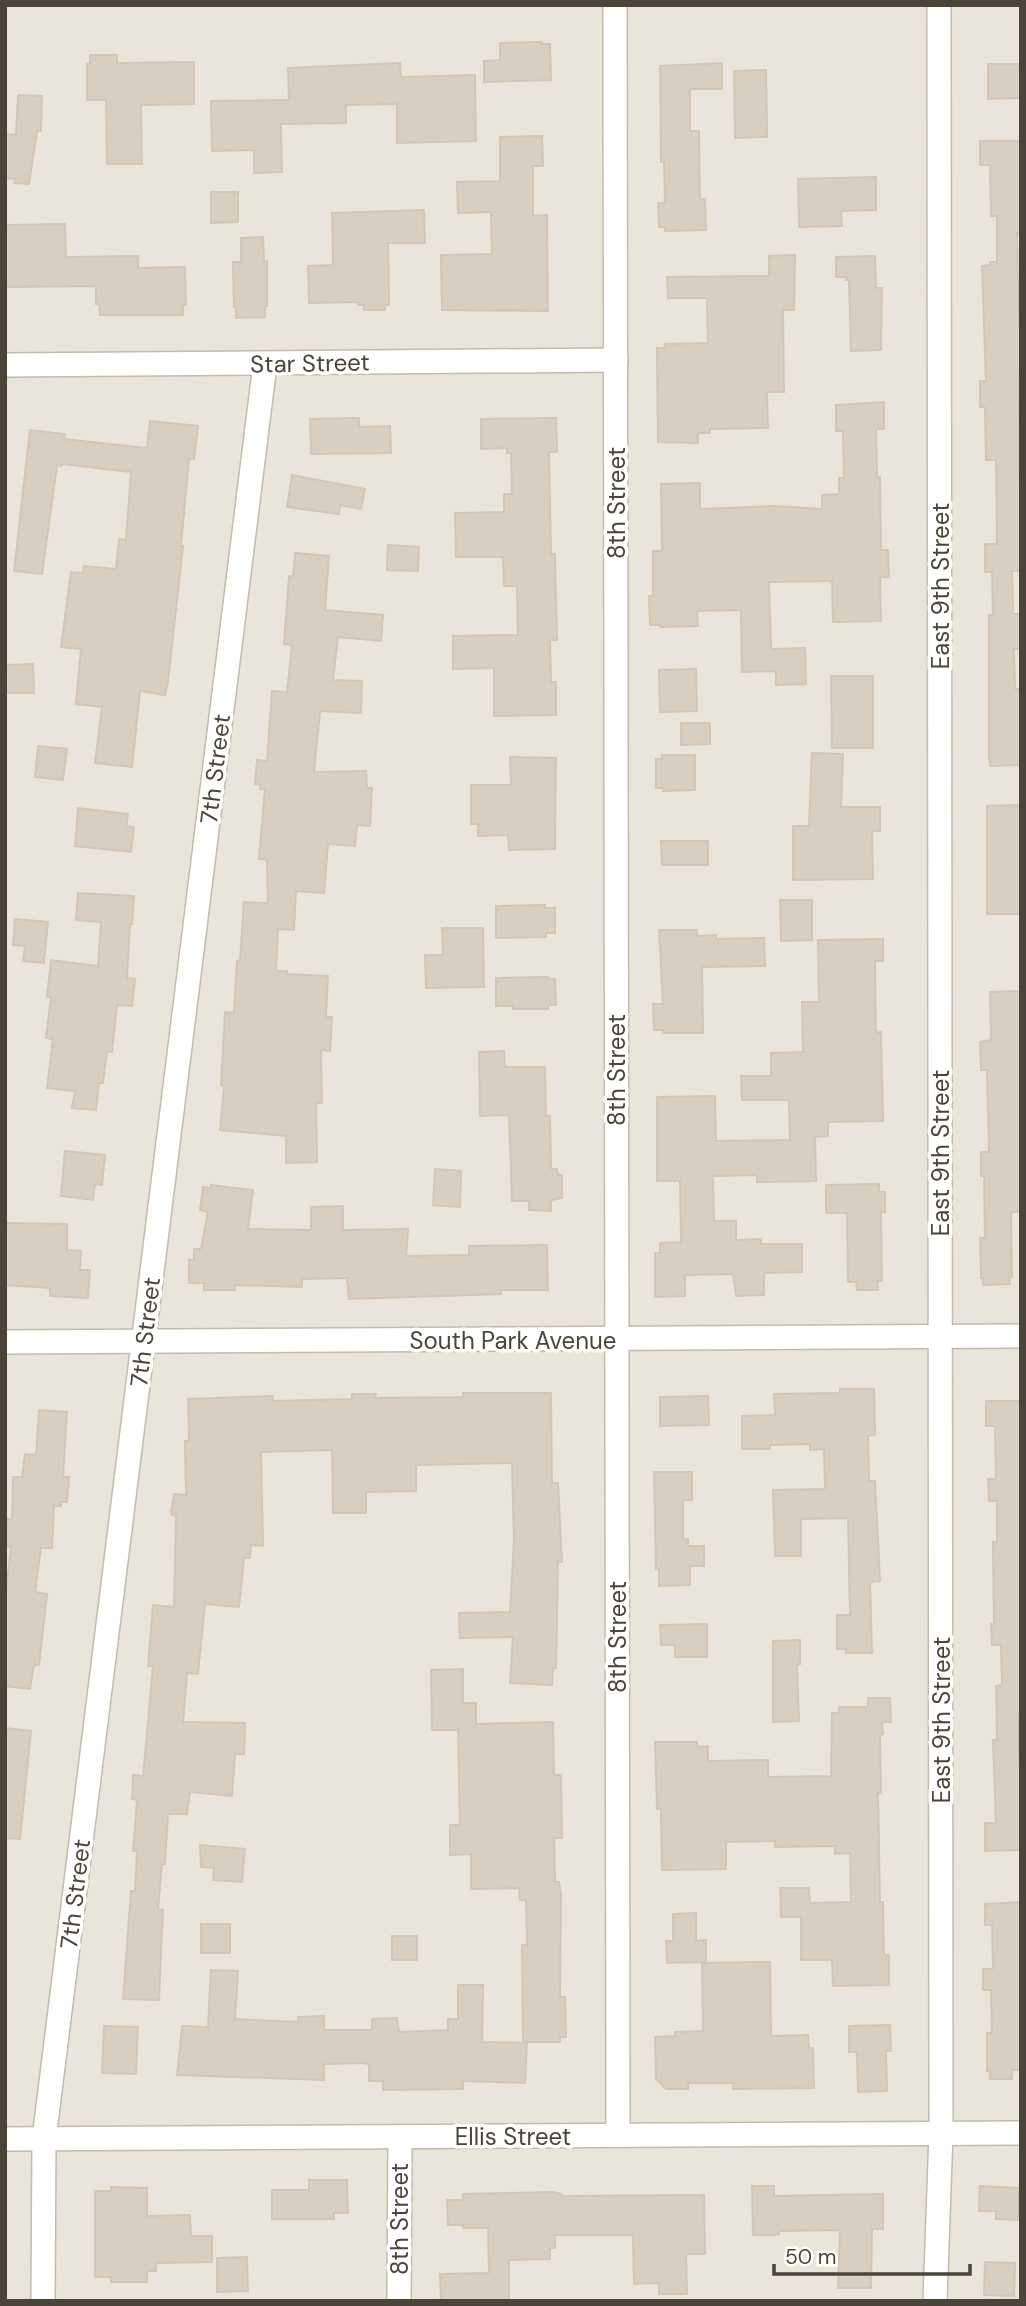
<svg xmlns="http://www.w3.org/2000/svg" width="1026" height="2306" font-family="'DM Sans',sans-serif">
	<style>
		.residential { fill: #eae5da }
		.building { fill: #d8cfc1; stroke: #d3c7b4; stroke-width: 2 }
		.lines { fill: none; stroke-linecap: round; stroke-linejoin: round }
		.street-casing { stroke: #c2bbae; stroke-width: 26 }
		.street { stroke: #fff; stroke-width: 23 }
		.labels { text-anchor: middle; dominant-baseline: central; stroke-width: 7; stroke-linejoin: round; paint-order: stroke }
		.street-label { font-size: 24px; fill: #4b4439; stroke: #fff }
	</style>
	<rect width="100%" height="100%" fill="#f6f3ec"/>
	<rect class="residential" x="5" y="5" width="1016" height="2296"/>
	<g class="building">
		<path d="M542,42V44H550L551,80L484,82V61L500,60V43Z"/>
		<path d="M90,55H117V63L194,62V104L141,105L142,164H107L106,100H87V64H90Z"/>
		<path d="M400,63L401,77L475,75L476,141L397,143V104L346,105V123L281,124L282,172L254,173V150L212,151L211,101L289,100L288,68Z"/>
		<path d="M722,63V89H690V131H699L700,199H705L706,230L665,231V227H659L658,203H665L664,162H661L660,66Z"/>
		<path d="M988,64H1021V98L988,99Z"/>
		<path d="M766,70L767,137L735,138L734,71Z"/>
		<path d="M18,95L42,96L41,131H37L29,184L14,183L15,179L5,178V134L16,135Z"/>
		<path d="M542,136L543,166H533V216L547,215L548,311L442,310L441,255L492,254L491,212L458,213L457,182L500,181V137Z"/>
		<path d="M980,141H1021V233H1017L1019,326H1021L1019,407L1021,571H1012L1013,614H1021V649H1014L1015,689H1020L1021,765L990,766L989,757V615H993L992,572H985V544H997L996,460H986L985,407H980V381H986L982,266L990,265V262H997V216H991L990,165H980Z"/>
		<path d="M876,177V210L841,211L842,226L799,227L798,179Z"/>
		<path d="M211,192H238V222L211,223Z"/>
		<path d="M424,210L425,243H388L389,305H385V310H364V305H358V302L309,303L308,266L333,265L332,213Z"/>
		<path d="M65,224L66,257L138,256V268L185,267L186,305H183V315H100L99,304H96V286L5,287V225Z"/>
		<path d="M263,237L264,261H267V306H265V317L236,318V307H234L233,262H241V238Z"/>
		<path d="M795,255L794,310H783L784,392H767L768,428L710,429V433H698V443L658,442L657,348H665V344L708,343L707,298H668L667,277L769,276V256Z"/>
		<path d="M875,256L876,288H882L881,350L851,351L849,280H846V277H836V257Z"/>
		<path d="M884,402V429H876L877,478L880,477L881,550H888L889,577H881L880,580L881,621L833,622L832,581L769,582L771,647L772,649L805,648L806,684L776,685V671L742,672L741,610L697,611L698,626L660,627V625H650L649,596H653V551H662L661,484L700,483V509L776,506L822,509V495L839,494V478H844L843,431H836V405Z"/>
		<path d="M359,418V427L390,426L391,453L311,454L310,419Z"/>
		<path d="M556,418L557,452H549L551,554H555L557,640H550L551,682H556V715L494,716V668L453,669V636L518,635L517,586H504L503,557H456L455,513L504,512V494H512L511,453H507V448L481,449V419Z"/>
		<path d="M150,421L198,426L194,459H189L181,546H183L168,681L165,695L140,691L132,767L95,763L102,707L76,704L81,649L61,647L71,572L83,573L84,566L116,569L119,539L126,540L131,472L62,464L61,466L57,465L42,574L14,571L30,430L65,434L64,439L147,448Z"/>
		<path d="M292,475L365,489L361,509L340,505L339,514L287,507Z"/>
		<path d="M388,545L419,547L418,571L387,570Z"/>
		<path d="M295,553L329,556L325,610L383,615L381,641L338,637L333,680L362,681L361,713L320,711L314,772L366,771L367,788H372L370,826L357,825L355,846L328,844L324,893L296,891L294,930L278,929L276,971H287V974L328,976L326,1017H332L330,1051L321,1050L322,1103H316L317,1162L286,1163V1136L220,1130L224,1086L221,1085L225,1012L234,1013L237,961H240L244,902L268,903L267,860L259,859L265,789H260L261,785L255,784L257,760L267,761L272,691L287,692L292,645L284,644L289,576H293Z"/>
		<path d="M33,664L34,693H5V665Z"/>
		<path d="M696,669L697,711L660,712L659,670Z"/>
		<path d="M831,676H873V748H832Z"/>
		<path d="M681,723H710V744L681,745Z"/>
		<path d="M38,746L67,749L63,780L35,777Z"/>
		<path d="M812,753L843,754L841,807H880V831H872L873,879L793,880V826H809Z"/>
		<path d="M662,755H695V790L663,791V788H656V759H662Z"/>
		<path d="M510,757L556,758L555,849L509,850L508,835L478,836V824H471V785H511Z"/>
		<path d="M1021,805V914H987V806Z"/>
		<path d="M78,808L128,814L126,826L134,827L131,852L75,846Z"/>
		<path d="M661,841H708V865H662Z"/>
		<path d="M78,893L134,896L132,924H130L127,978L135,979L132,1006L117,1005L112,1052L107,1051L103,1083H99L96,1110L72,1108L75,1091L47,1088L53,1039L46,1038L51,997H47L51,960L98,966L101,922L76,920Z"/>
		<path d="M780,900H812V940L781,941Z"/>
		<path d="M545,905V908H555V933H546V937L496,938V906Z"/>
		<path d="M15,919L48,922L44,963L23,961L25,946L13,945Z"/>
		<path d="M442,928H483L484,987L426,988L425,955H443Z"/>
		<path d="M659,930H697V936L716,935V939L764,938L765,966L702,967L703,1033H663V1030H654L653,1004H663Z"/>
		<path d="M883,939V961H875L876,1033L881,1032L883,1121L828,1122V1136L815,1137L816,1181L757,1182V1175L713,1176L714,1221H736V1240L761,1239V1244H802V1272L764,1273V1295L736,1296L733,1274L685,1275V1296L655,1297V1253H660V1243L681,1242L680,1181H657V1097L715,1096L716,1141L790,1140L789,1100H742L741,1076H771V1053L803,1052L802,1002H819L818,940Z"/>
		<path d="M548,977V979H555L556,1005H548V1009H513V1006H496V978Z"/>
		<path d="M1021,991V1211L1011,1213L1012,1277H1009L1010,1284L983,1285V1278H981L980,1238H985L984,1176H981V1152H989L987,1070H981L980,1042L991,1040L990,992Z"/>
		<path d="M504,1051L505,1067H545L546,1116H550L551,1169H557L558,1175H562V1198L551,1200V1211L529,1210V1201H512L509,1115L480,1116L479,1052Z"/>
		<path d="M65,1151L105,1155L102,1185L95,1184L93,1200L61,1196Z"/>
		<path d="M435,1169L461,1171L460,1207L433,1205Z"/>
		<path d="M879,1184V1192H885V1212H881L882,1281H877L878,1290H857L856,1282H848L847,1213H826V1185Z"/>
		<path d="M211,1185L253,1190L248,1229L311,1230V1207L343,1206V1230L408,1229L406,1256L469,1255V1246L547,1245L548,1290H501V1294L349,1299L347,1278L302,1279V1287L235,1285V1290H204V1283H189V1260H194V1249H201L208,1212L200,1210L203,1187L211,1188Z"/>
		<path d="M5,1223L67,1224V1250L81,1251L80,1270H90L88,1298L50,1296V1288L5,1285Z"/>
		<path d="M840,1389H874L875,1435L868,1436L869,1481H875L880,1581L870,1582L872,1653H846V1649H837V1615H850L848,1518L801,1519V1556H775L773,1490L825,1489L824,1449L810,1450V1444L770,1445V1449H742V1416L775,1415L774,1394L840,1393Z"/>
		<path d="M463,1393H551L552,1483H558L562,1562H558L556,1668H553L552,1685L510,1683L513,1637L460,1638L459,1613L510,1612L514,1542L512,1463L416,1465V1491L366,1492V1513H333L332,1450L261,1452L263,1546L251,1545L250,1558H244L239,1607L205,1604L198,1674L187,1673L183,1722L245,1723L244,1754H235L232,1796L190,1792L187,1814H168L165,1864H162L158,1909L163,1910L159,2000L123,1999L131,1891H135L137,1851H133L137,1800L132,1799L133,1775L143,1776L153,1666H148L153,1605L174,1607L176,1516L171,1514L174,1494L186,1495L185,1441H189L188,1399L273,1396V1401L352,1399V1394H376L375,1398L463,1397Z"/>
		<path d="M708,1396L709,1425L660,1426V1397Z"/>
		<path d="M986,1401H1021V1715H1018L1019,1763L1021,1762V1850L985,1851V1823H996L993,1740H997L996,1686L1002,1685L1001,1645H992L991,1624H994L993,1542H997V1501H989L988,1479H996L995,1426H986Z"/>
		<path d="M39,1410L67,1412L63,1477H69L67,1502H61V1506H54L52,1548H41L35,1592L47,1594L39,1665H34L30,1689L5,1686V1601L11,1547H6L7,1519H12L13,1477H22L25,1454L36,1455Z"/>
		<path d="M654,1472H692V1500H683V1540L688,1539V1546H704V1566H690V1585L659,1586V1569H656Z"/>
		<path d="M707,1624V1657H675V1645H661L660,1625Z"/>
		<path d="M800,1640V1664H797L799,1721L773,1722V1641Z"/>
		<path d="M463,1669V1703H476V1724L553,1722L554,1775H561L562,1838H554L555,1882H559L561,1894L560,1997H565L566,2037H560V2042H523L522,1945H527L526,1900H520L519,1888L471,1889V1854L450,1855V1825H460L458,1730H432L431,1670Z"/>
		<path d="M868,1698H890L891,1722H882L883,1734L880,1735L881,1793H878L880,1902H883L884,1955H889V1985L833,1986L832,1960H801V1917H781L780,1888H809L810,1903L851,1902L850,1853L835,1854V1846L775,1847V1841L726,1842V1869L662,1870L661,1809H657L655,1742H697V1747L708,1746V1761L768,1760V1777L831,1776L832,1713H839V1707H868Z"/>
		<path d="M5,1728L31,1731L20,1839L5,1838Z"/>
		<path d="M200,1845L245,1849L242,1882L213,1880L214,1868L201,1867Z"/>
		<path d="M1021,1902V2070H1012V2079H990V2071H987V2033H992L991,1990H983V1969H993L992,1925H985V1904Z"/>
		<path d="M696,1913V1941L706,1940V1962L667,1963L666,1941H673V1914Z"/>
		<rect x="201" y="1924" width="29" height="29"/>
		<rect x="392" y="1936" width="25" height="24"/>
		<path d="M770,1962L771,2036L808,2035L809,2048H813L814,2088L733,2089V2083H688V2089H666L656,2079L655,2037L675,2036V2032L703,2031L702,1963Z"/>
		<path d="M211,1970L238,1971L235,2019L298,2022V2017L324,2016V2030H370L372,2029V2019L397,2018L399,2032L448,2030V2019H458V1985H483L482,2042L527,2043L525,2083L463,2081V2089L383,2090V2081H369V2065L366,2063L324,2064V2080L177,2075L182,2026L208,2027Z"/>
		<path d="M890,2025L891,2051H886L887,2091L858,2092L857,2052H849V2026Z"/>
		<path d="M104,2026L138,2027L136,2074L102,2073Z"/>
		<path d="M309,2180H347L348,2213H334V2219H272V2190H309Z"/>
		<path d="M752,2186H774V2196L883,2194V2229H872L871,2288H838L840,2230L779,2231V2234L775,2235H753Z"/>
		<path d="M980,2186L1019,2188L1018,2220L996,2219V2211H979Z"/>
		<path d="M111,2187L147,2188V2216L190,2215L191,2236H212V2262L156,2263V2271H147V2282H111V2277H95V2191H111Z"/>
		<path d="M553,2192L561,2194V2196L704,2195L705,2254H686L687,2294H659V2283L634,2284L633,2235H555V2248H550V2259L509,2260V2301H441L440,2274L489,2273L488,2228H463V2225H448L447,2200H463V2194Z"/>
		<path d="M247,2257L248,2291L217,2292V2258Z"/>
		<path d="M985,2262L1015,2263L1014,2296L984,2295Z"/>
	</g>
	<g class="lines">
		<defs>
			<g id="street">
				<path d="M615,5L618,2135"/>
				<path d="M5,365L616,360"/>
				<path d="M5,1342L1021,1336"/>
				<path d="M5,2139L1021,2133"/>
				<path d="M43,2301L44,2139L265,364"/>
				<path d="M399,2301L400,2137"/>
				<path d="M935,2301L941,2133L939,5"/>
			</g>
		</defs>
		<use href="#street" class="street-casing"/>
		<use href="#street" class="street"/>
	</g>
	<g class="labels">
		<g class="street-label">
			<text transform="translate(310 363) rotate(-1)">Star Street</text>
			<text transform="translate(616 503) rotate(-90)">8th Street</text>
			<text transform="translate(940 586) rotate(-90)">East 9th Street</text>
			<text transform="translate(215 769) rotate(-83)">7th Street</text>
			<text transform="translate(616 1070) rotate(-90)">8th Street</text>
			<text transform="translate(940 1153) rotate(-90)">East 9th Street</text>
			<text transform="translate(145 1332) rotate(-83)">7th Street</text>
			<text x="513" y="1340">South Park Avenue</text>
			<text transform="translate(617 1637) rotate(-90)">8th Street</text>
			<text transform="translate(941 1720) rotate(-90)">East 9th Street</text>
			<text transform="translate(75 1894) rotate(-83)">7th Street</text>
			<text x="513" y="2136">Ellis Street</text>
			<text transform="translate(399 2219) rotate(-90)">8th Street</text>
		</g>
	</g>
	<rect width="1026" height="2306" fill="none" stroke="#4b4439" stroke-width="14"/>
	<path d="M774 2264v10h196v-10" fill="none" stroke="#4b4439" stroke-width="3.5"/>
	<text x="785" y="2264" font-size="21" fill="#4b4439" stroke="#ffffff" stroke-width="5" paint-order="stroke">50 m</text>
</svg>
